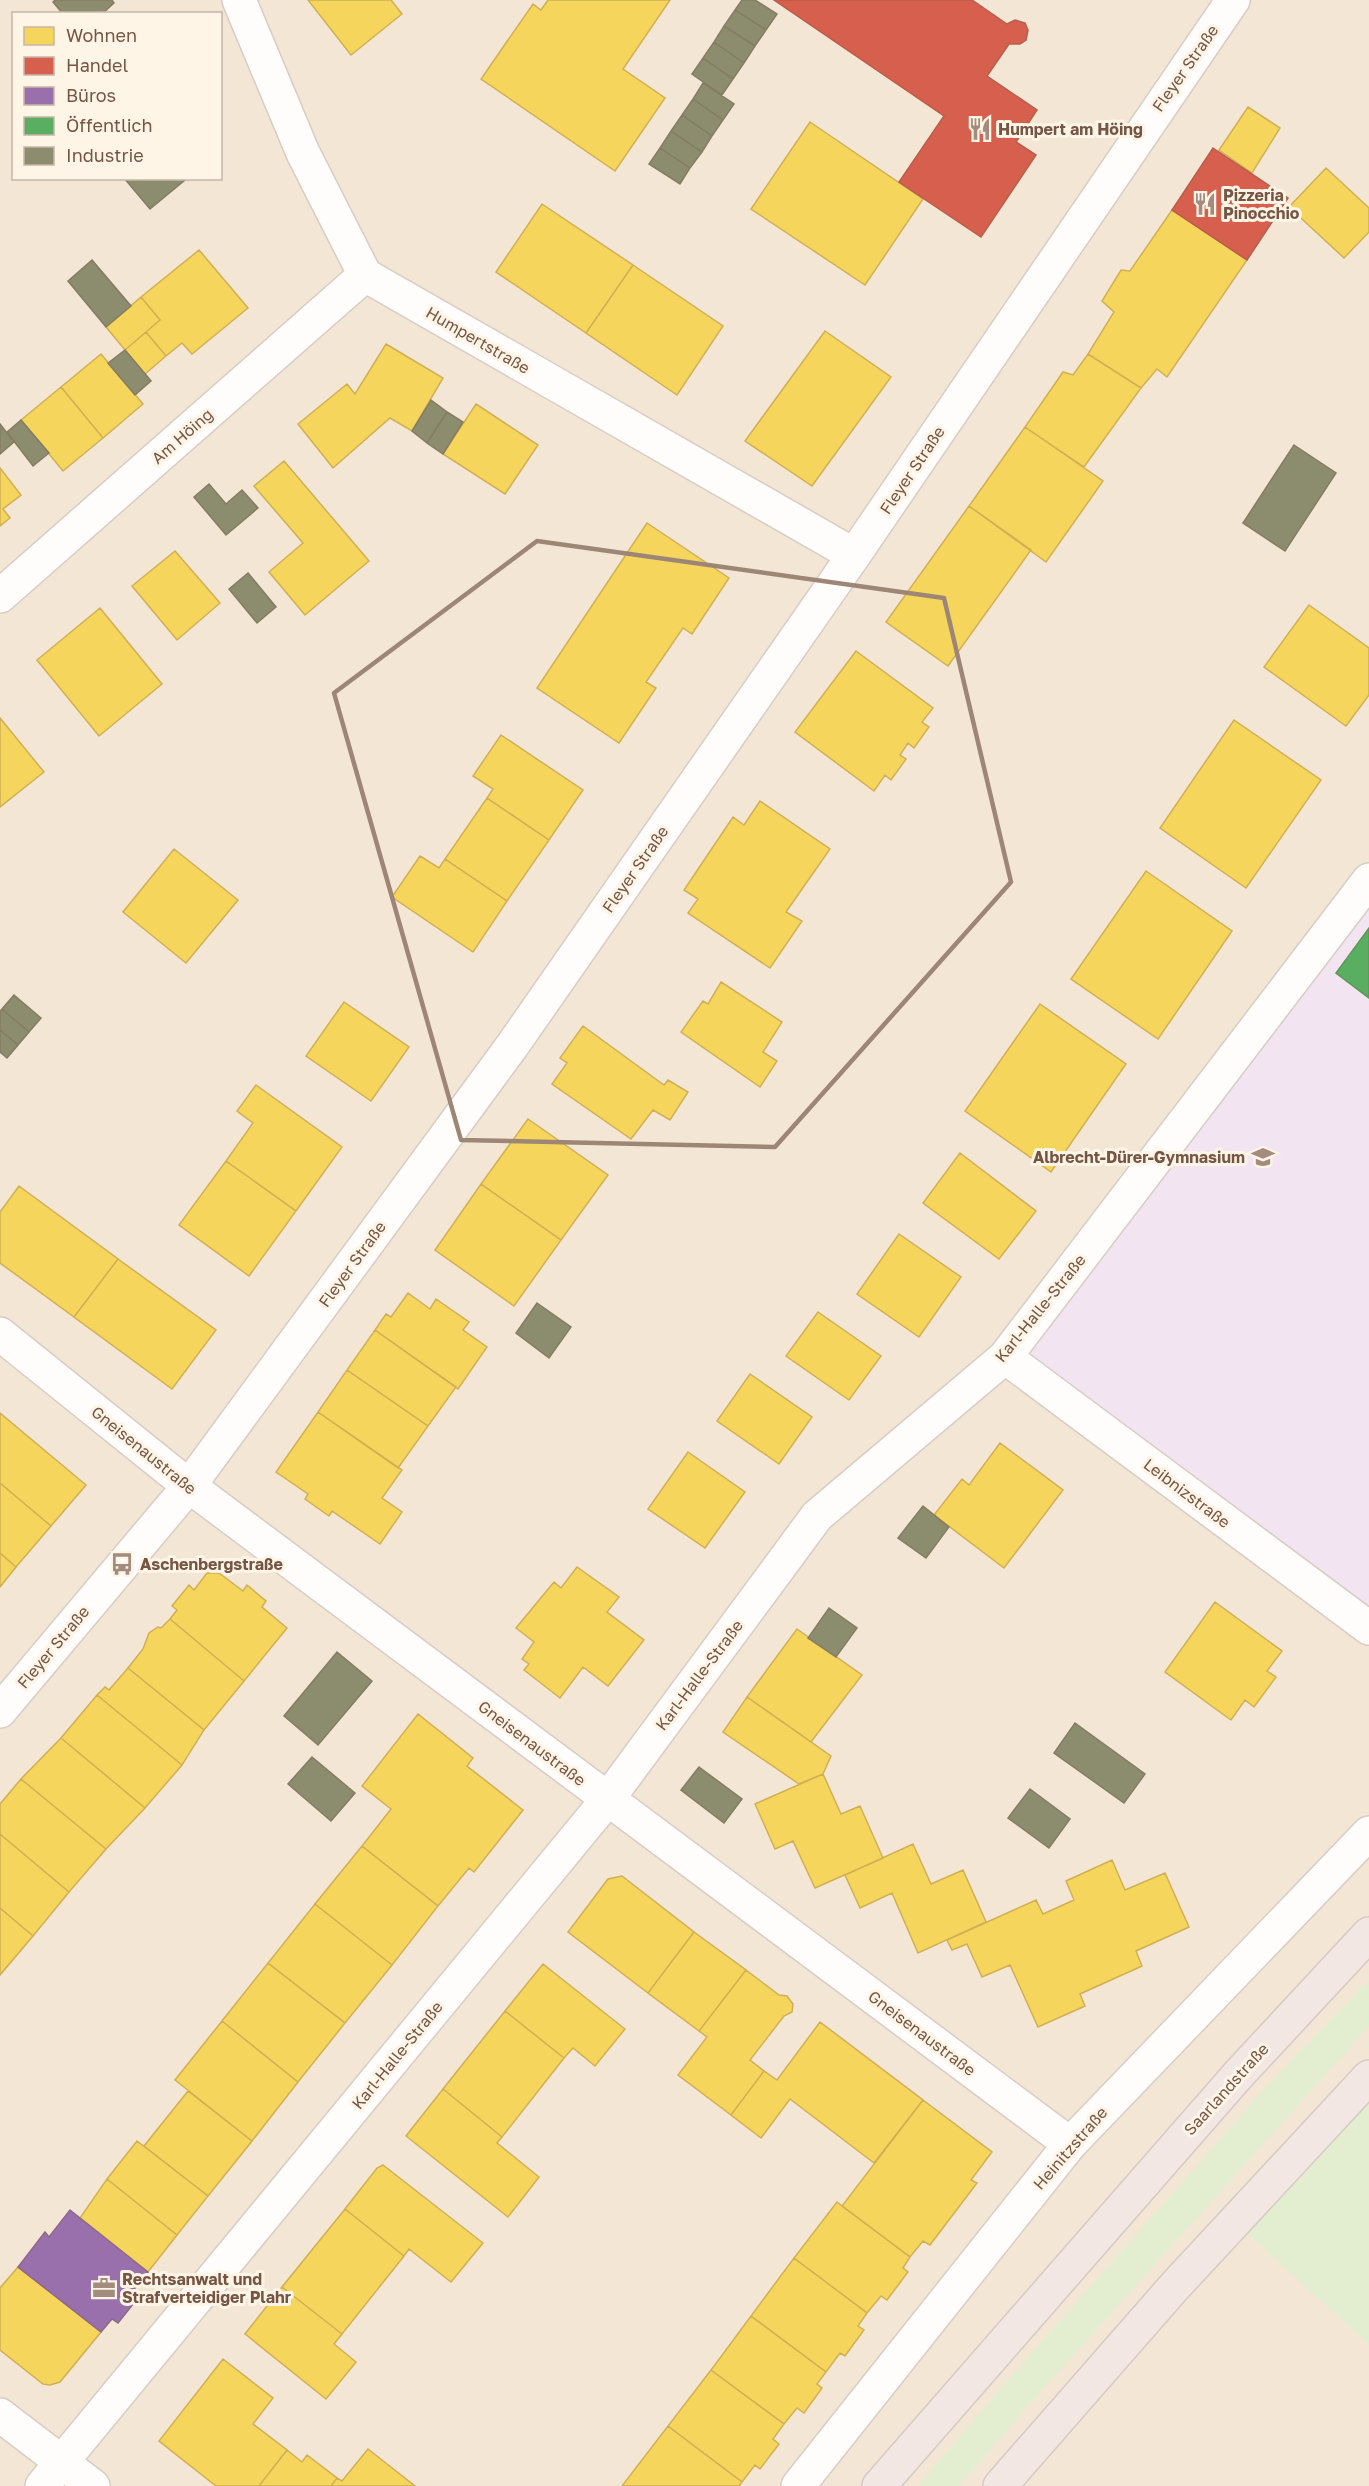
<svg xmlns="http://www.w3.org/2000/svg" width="1369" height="2486" font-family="'Golos Text',sans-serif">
<rect width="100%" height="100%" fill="#f7f0e6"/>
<!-- residential -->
<path fill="#f3e6d5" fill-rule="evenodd" d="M0 0H1369V2486H0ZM14 14H220V178H14Z"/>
<!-- education -->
<path fill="#f2e5f1" d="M1369 880V1628L1005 1357Z"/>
<!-- green -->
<path fill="#e2eecf" d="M1369 1980V2026L1042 2390 959 2486H918L1001 2388 1267 2086Z
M1369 2086V2345L1239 2226Z"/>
<!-- homes -->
<path fill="#f6d55c" stroke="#d0af55" stroke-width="1.5" d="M308 0H391L402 14 351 55Z
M548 0H670L623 69 665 98 615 171 481 79 533 4 541 10Z
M1248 107 1280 128 1252 173 1219 150Z
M810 122 923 199 865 285 751 209Z
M1326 168 1369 208V232L1344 258 1289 207Z
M542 204 633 265 586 333 496 272Z
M1172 210 1247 260 1167 377 1157 369 1141 388 1088 354 1114 312 1102 301 1121 270 1130 271Z
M199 250 248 308 192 354 182 343 166 356 146 332 160 320 141 297Z
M633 265 723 326 677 395 586 333Z
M141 297 160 320 125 350 106 327Z
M825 331 891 377 812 486 745 441Z
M146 332 166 356 145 374 125 350Z
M386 344 443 378 412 431 390 418 333 468 298 424 347 384 355 394Z
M101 354 143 404 103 438 61 387Z
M1088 354 1141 388 1084 467 1025 427 1063 372 1073 375Z
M61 387 103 438 63 471 21 420Z
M476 404 538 445 505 494 443 454Z
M1025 427 1103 481 1046 562 969 506Z
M284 461 369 561 305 615 269 572 303 543 254 486Z
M0 468 21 495 3 509 10 518 0 526Z
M969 506 1031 550 948 666 886 622Z
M647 523 729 578 692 634 683 628 646 682 656 688 619 743 537 688Z
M175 551 220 603 177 640 132 586Z
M1309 605 1369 648V695L1346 726 1264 667Z
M100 608 162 684 99 736 37 660Z
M856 651 933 708 922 722 929 727 914 748 908 743 900 755 906 759 891 780 885 775 874 791 795 732Z
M0 718 44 772 0 807Z
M1234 720 1321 780 1246 888 1160 828Z
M501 735 583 790 549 840 487 798 493 789 473 776Z
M487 798 549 840 507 901 445 859Z
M760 801 830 849 786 912 802 921 770 968 688 913 698 899 684 890 733 817 744 825Z
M174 849 238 900 186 963 123 912Z
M420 856 439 868 445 859 507 901 473 952 392 897Z
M1146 871 1232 931 1158 1039 1071 979Z
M721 982 782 1022 763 1052 777 1061 760 1087 681 1032 703 1001 708 1004Z
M344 1002 409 1047 371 1101 306 1056Z
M1040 1004 1126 1064 1051 1172 965 1111Z
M583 1026 664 1085 668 1080 688 1092 670 1120 653 1110 631 1139 552 1084 567 1063 560 1058Z
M256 1085 342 1147 296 1211 226 1161 253 1123 237 1111Z
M528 1119 608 1175 561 1240 481 1184Z
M960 1153 1036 1211 999 1259 923 1203Z
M226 1161 296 1211 249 1276 179 1225Z
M481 1184 561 1240 514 1306 435 1250Z
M19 1186 118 1259 74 1317 0 1263V1212Z
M899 1234 961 1277 919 1337 857 1294Z
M118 1259 216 1330 172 1389 74 1317Z
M408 1293 430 1309 436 1299 469 1322 463 1330 487 1347 458 1389 375 1330 386 1314 391 1317Z
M818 1312 881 1356 849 1400 786 1356Z
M375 1330 456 1387 428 1426 347 1370Z
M347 1370 428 1426 398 1468 318 1412Z
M750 1374 812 1417 779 1464 717 1421Z
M318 1412 402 1470 382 1498 402 1512 380 1544 332 1511 329 1516 305 1499 308 1494 276 1472Z
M0 1413 86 1485 51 1526 0 1483Z
M1000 1443 1063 1490 1004 1568 934 1515 962 1479 969 1485Z
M688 1452 745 1492 705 1548 648 1509Z
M0 1483 51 1526 16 1567 0 1553Z
M0 1553 16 1567 0 1587Z
M577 1567 619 1597 607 1612 644 1640 608 1686 583 1667 560 1698 524 1670 529 1664 522 1659 534 1642 516 1628 554 1582 561 1588Z
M207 1573H219L243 1591 247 1585 266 1601 262 1607 287 1628 244 1681 170 1619 177 1610 172 1606 189 1585 194 1590Z
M1215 1602 1282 1651 1267 1671 1276 1677 1254 1707 1245 1700 1231 1720 1165 1672Z
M170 1619 244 1681 204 1730 128 1668 143 1649 149 1633 158 1627 161 1628Z
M797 1629 862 1675 811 1742 747 1697Z
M128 1668 204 1730 182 1765 97 1695 105 1687 109 1690Z
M97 1695 182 1765 145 1808 61 1738Z
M747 1697 831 1756 823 1774 799 1784 723 1732Z
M418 1714 473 1758 467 1766 523 1810 474 1872 469 1868 438 1906 362 1846 391 1809 362 1786Z
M61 1738 145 1808 106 1849 21 1779Z
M823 1774 841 1814 860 1806 883 1858 815 1888 793 1841 775 1849 755 1804Z
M21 1779 106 1849 69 1892 0 1834V1804Z
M0 1834 69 1892 33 1936 0 1908Z
M913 1844 931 1884 963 1870 986 1922 918 1953 892 1893 860 1908 845 1875Z
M362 1846 438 1906 392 1965 315 1904Z
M1112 1860 1125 1890 1165 1873 1189 1927 1136 1951 1142 1966 1080 1994 1085 2006 1038 2027 1010 1965 982 1977 967 1944 952 1950 947 1940 1036 1900 1043 1914 1074 1900 1066 1881Z
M622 1876 694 1932 648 1993 568 1932 608 1879Z
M315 1904 392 1965 345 2023 268 1963Z
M0 1908 33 1936 0 1975Z
M694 1932 746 1970 699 2031 648 1993Z
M268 1963 345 2023 298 2082 222 2021Z
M543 1964 625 2029 595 2066 573 2048 564 2058 505 2011Z
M746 1970 779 1995 787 1996 793 2004 792 2012 784 2016 750 2060 764 2071 731 2115 678 2075 707 2037 699 2031Z
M505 2011 564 2058 502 2137 443 2089Z
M222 2021 298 2082 252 2141 175 2080Z
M820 2022 923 2100 874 2163 790 2099 761 2138 731 2115 764 2071 777 2080Z
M443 2089 502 2137 497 2143 539 2177 508 2217 406 2136Z
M188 2091 252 2141 208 2196 144 2146Z
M923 2100 992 2152 971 2180 977 2183 930 2245 923 2241 910 2257 842 2206Z
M137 2141 208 2196 177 2235 107 2179Z
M383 2165 483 2243 451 2282 409 2249 404 2256 345 2209 377 2168Z
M107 2179 177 2235 148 2272 80 2218Z
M837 2202 910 2257 903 2268 908 2272 887 2300 881 2296 867 2313 794 2258Z
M345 2209 404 2256 342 2334 282 2287Z
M794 2258 867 2313 858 2326 864 2330 845 2356 840 2353 826 2372 751 2316Z
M18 2267 101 2332 60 2382 50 2385 43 2384 0 2350V2288Z
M282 2287 342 2334 334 2344 356 2362 326 2399 245 2334Z
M751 2316 826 2372 817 2384 822 2388 804 2413 797 2408 784 2424 711 2370Z
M223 2359 273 2398 253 2424 287 2450 259 2486H216L159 2441Z
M711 2370 784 2424 773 2439 779 2444 760 2469 755 2465 742 2482 668 2426Z
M668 2426 742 2482 739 2486H622Z
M368 2449 415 2486H331L337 2478 342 2481Z
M287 2450 302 2462 307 2455 337 2478 331 2486H259Z"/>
<!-- shops -->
<path fill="#d6604d" stroke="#b95d4b" stroke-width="1.5" d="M774 0H972L1007 24 1015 20 1025 23 1028 30 1026 40 1020 44H1009L987 76 1037 110 1016 142 1036 155 981 237 899 182 944 116Z
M1213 148 1288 198 1247 260 1172 210Z"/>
<!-- offices -->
<path fill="#9970ab" stroke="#8e688c" stroke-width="1.5" d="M70 2210 148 2272 131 2293 138 2298 118 2323 112 2319 101 2332 18 2267 45 2232 49 2237Z"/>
<!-- public -->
<path fill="#5aae61" stroke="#629359" stroke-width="1.5" d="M1369 928V998L1336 973Z"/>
<!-- industry -->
<path fill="#8c8c6e" stroke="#857c62" stroke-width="1.5" d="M55 0H112L114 3 102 14H63L53 2Z
M742 0H755L777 14 766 30 735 10Z
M735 10 766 30 755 46 724 26Z
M724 26 755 46 744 63 714 42Z
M714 42 744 63 733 79 703 58Z
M703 58 733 79 722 95 692 74Z
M703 83 734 104 723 120 693 99Z
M693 99 723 120 712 136 682 115Z
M682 115 712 136 702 152 671 131Z
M671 131 702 152 690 168 660 148Z
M660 148 690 168 680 184 649 164Z
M124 178H184L185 180 150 209Z
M92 260 131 306 106 327 68 281Z
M125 350 151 381 135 395 108 363Z
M431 400 447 412 427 443 412 431Z
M447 412 463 422 443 454 427 443Z
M21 420 49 453 33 466 7 432Z
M0 424 14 442 0 454Z
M1294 445 1336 473 1285 551 1243 523Z
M209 484 226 504 242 490 258 508 226 535 194 497Z
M248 573 276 607 257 623 229 589Z
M14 995 41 1018 29 1032 2 1009Z
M2 1009 29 1032 18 1045 0 1030V1011Z
M0 1030 18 1045 7 1058 0 1052Z
M537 1303 571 1327 549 1358 516 1333Z
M923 1506 949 1527 926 1558 898 1538Z
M829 1608 857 1628 836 1657 808 1638Z
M337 1652 372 1681 318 1745 284 1716Z
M1075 1723 1145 1774 1124 1803 1054 1753Z
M312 1757 355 1793 331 1821 288 1784Z
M699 1767 742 1799 724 1823 681 1790Z
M1030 1789 1070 1819 1049 1848 1008 1818Z"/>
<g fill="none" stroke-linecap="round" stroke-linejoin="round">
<!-- minor casing -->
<g stroke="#d8cdc4" stroke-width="36">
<path id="minor" d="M239 0 303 153 365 275 854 555
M0 596 365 275
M0 1334 189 1486 1070 2144
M1005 1357 1369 1628
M0 1711 189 1486 512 1046 854 555 1233 0
M0 2415 93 2486
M42 2486 607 1800 817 1516 1005 1357 1369 880
M798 2486 1070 2144 1369 1833"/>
</g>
<!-- highway casing -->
<g stroke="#d6cac3" stroke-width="36">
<path id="highway" d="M879 2486 1238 2075 1369 1934
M1000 2486 1175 2286 1369 2077"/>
</g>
<!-- minor -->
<use href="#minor" stroke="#fefdfb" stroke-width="33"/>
<!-- highway -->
<use href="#highway" stroke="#f2e7e2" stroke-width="33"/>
</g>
<!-- marked area -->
<path fill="none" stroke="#9e8677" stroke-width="4.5" stroke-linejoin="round" d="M537 541 944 598 1011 882 775 1147 461 1140 334 693Z"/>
<!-- icons -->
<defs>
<g id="restaurant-bare" transform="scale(1.8)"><path d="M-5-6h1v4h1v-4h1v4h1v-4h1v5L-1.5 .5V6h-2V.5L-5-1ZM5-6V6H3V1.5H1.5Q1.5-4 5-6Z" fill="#a38b7d" stroke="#fff5e7" stroke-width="2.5" paint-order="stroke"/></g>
<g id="school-bare" transform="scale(1.8)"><path d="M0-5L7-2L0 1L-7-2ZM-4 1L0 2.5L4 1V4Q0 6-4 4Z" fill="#a38b7d" stroke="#fff5e7" stroke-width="2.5" paint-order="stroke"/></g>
<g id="bus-bare" transform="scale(1.8)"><path d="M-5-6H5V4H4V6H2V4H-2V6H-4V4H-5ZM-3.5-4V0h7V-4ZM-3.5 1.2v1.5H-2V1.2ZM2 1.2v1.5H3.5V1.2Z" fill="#a38b7d" stroke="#fff5e7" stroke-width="2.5" paint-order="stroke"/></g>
<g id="office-bare" transform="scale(1.8)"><path d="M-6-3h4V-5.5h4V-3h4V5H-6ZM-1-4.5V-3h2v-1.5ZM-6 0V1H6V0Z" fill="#a38b7d" stroke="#fff5e7" stroke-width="2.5" paint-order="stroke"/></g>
</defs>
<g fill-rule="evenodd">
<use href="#restaurant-bare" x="980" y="129"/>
<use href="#restaurant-bare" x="1205" y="204"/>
<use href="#school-bare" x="1263" y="1157"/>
<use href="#bus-bare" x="122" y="1564"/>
<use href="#office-bare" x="104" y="2288"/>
</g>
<g text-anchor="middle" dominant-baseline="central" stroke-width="6" stroke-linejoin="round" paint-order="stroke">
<!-- street labels -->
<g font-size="16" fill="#765545" stroke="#fff5e7">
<text transform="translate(1185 68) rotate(-55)">Fleyer Straße</text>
<text transform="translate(478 340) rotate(30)">Humpertstraße</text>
<text transform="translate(182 436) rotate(-41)">Am Höing</text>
<text transform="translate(912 470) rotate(-56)">Fleyer Straße</text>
<text transform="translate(635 869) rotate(-55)">Fleyer Straße</text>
<text transform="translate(352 1264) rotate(-54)">Fleyer Straße</text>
<text transform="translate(1040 1308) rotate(-51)">Karl-Halle-Straße</text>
<text transform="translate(144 1450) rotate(39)">Gneisenaustraße</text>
<text transform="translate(1187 1493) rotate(37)">Leibnizstraße</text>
<text transform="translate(53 1647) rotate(-50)">Fleyer Straße</text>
<text transform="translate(699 1675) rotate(-53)">Karl-Halle-Straße</text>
<text transform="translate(532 1743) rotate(37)">Gneisenaustraße</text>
<text transform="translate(922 2033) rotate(37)">Gneisenaustraße</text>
<text transform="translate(397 2055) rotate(-51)">Karl-Halle-Straße</text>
<text transform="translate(1226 2089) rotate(-48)">Saarlandstraße</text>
<text transform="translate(1070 2148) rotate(-49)">Heinitzstraße</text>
</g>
<!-- poi labels -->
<g font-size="16" font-weight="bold" fill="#765545" stroke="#fff5e7" text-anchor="start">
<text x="998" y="129">Humpert am Höing</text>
<text x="1223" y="195">Pizzeria<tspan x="1223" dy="18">Pinocchio</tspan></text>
<text x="1245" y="1157" text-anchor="end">Albrecht-Dürer-Gymnasium</text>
<text x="140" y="1564">Aschenbergstraße</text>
<text x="122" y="2279">Rechtsanwalt und<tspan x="122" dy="18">Strafverteidiger Plahr</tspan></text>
</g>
</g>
<!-- legend -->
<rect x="12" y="12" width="210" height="168" fill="#fff5e7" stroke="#c8b5a6" stroke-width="1.5"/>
<rect x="24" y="27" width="30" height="18" fill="#f6d55c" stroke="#c8b5a6" stroke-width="1.5"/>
<text x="66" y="42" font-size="18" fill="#765545">Wohnen</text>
<rect x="24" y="57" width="30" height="18" fill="#d6604d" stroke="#c8b5a6" stroke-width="1.5"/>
<text x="66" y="72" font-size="18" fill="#765545">Handel</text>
<rect x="24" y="87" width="30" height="18" fill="#9970ab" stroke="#c8b5a6" stroke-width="1.5"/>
<text x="66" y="102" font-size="18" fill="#765545">Büros</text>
<rect x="24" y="117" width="30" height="18" fill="#5aae61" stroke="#c8b5a6" stroke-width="1.5"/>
<text x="66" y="132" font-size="18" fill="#765545">Öffentlich</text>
<rect x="24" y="147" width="30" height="18" fill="#8c8c6e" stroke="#c8b5a6" stroke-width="1.5"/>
<text x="66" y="162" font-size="18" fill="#765545">Industrie</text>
</svg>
